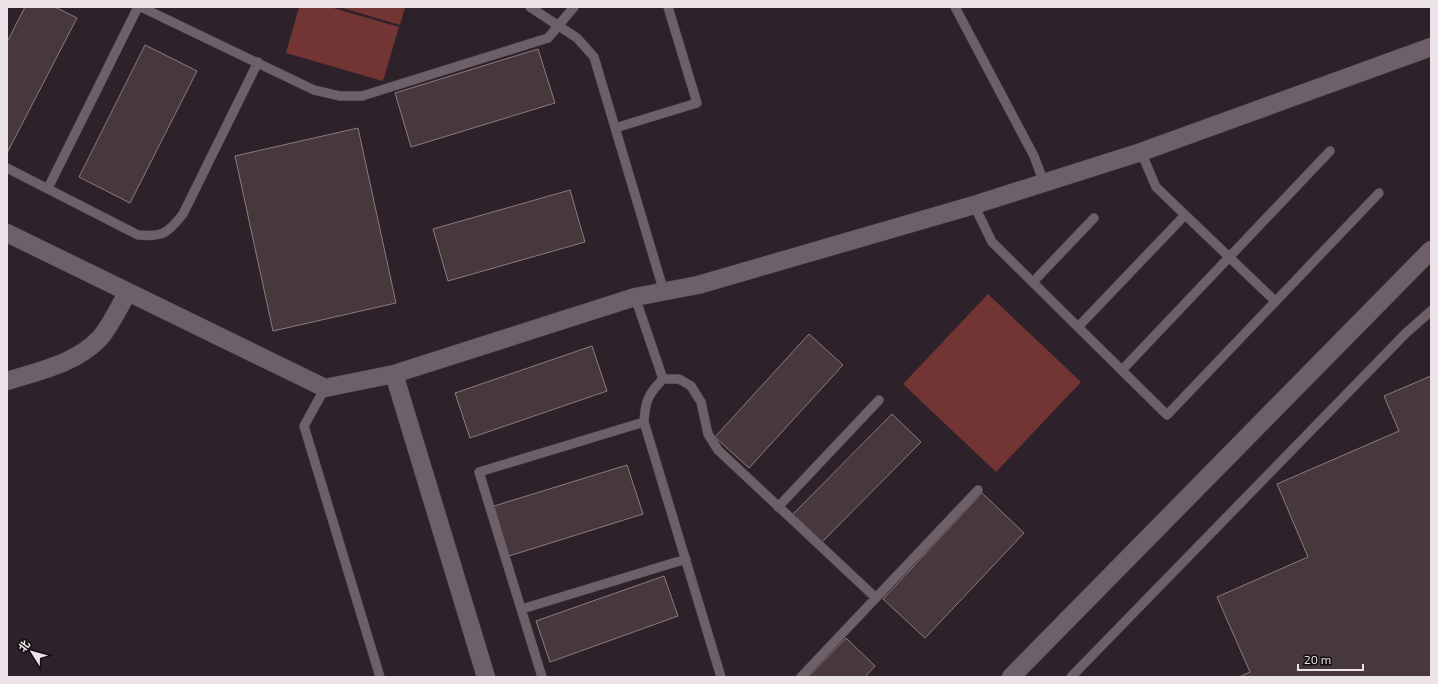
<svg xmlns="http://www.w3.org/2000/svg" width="1438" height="684" font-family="'Exo 2','Noto Sans SC',sans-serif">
<rect width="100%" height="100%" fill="#2e222a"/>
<!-- green -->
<path fill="#733434" d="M299 7H330L399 27 383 81 286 53Z
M339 7H405L400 25Z
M988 294 1081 382 996 472 903 384Z"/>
<!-- building -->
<path fill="#47383c" stroke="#8c7b7f" d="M25 7H55L77 18 7 153V42Z
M145 45 197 71 130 203 79 177Z
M538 49 555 103 411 147 395 93Z
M358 128 396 303 273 331 235 156Z
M570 190 585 242 448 281 433 229Z
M809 334 843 365 749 468 715 437Z
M592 346 607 391 470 438 455 393Z
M1431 376V677H1239L1250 672 1217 597 1308 557 1277 484 1399 431 1384 396Z
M892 414 921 442 822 542 793 514Z
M627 465 643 514 509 556 494 506Z
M982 493 1024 533 925 638 883 599Z
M664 576 678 616 550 662 536 621Z
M846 638 875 666 865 677H808Z"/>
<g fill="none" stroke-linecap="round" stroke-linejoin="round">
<!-- lane casing -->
<g stroke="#494046" stroke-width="10">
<path id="lane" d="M141 7 314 90 340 96H362L548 38 574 7
M530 7 577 38 594 57 664 292
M955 7 1034 156 1044 183
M615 128 697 103 668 7
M1141 152 1156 187 1275 301
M7 168 138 235C163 237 167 234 183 214L258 62
M48 188 138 7
M974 205 992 242 1167 415 1379 193
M1033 282 1094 218
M635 297 663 379
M1078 327 1185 215
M1122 370 1330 151
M325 388 304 426 380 677
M778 507 879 400
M522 609 686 559
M542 677 479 472 644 422
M721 677 644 422C645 402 648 394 663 379H679L691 386 701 402 708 434 718 450 876 598
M801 677 978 490
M1071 677 1406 333 1431 311"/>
</g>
<!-- street casing -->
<g stroke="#494046" stroke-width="19">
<path id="street" d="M7 233 325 388 394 374 635 297 698 285 974 205 1141 152 1431 47
M394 374 486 677
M7 381C38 371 75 364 99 339 109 329 120 305 128 292
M1011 677 1431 250"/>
</g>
<!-- lane -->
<use href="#lane" stroke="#6e6069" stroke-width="9"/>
<!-- street -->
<use href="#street" stroke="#6e6069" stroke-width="18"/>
</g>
<!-- border -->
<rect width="1438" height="684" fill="none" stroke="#ece3e8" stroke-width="16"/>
<!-- north arrow -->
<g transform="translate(32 652) rotate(307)" stroke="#130e11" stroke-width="3" paint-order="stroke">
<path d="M0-3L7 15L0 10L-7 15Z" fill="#ece3e8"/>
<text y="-6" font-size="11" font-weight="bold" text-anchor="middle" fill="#ece3e8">北</text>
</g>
<!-- scale -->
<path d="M1298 664v6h65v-6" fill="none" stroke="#ece3e8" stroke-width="2"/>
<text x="1304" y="664" font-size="12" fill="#ece3e8" stroke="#130e11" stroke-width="3" paint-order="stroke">20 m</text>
</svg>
